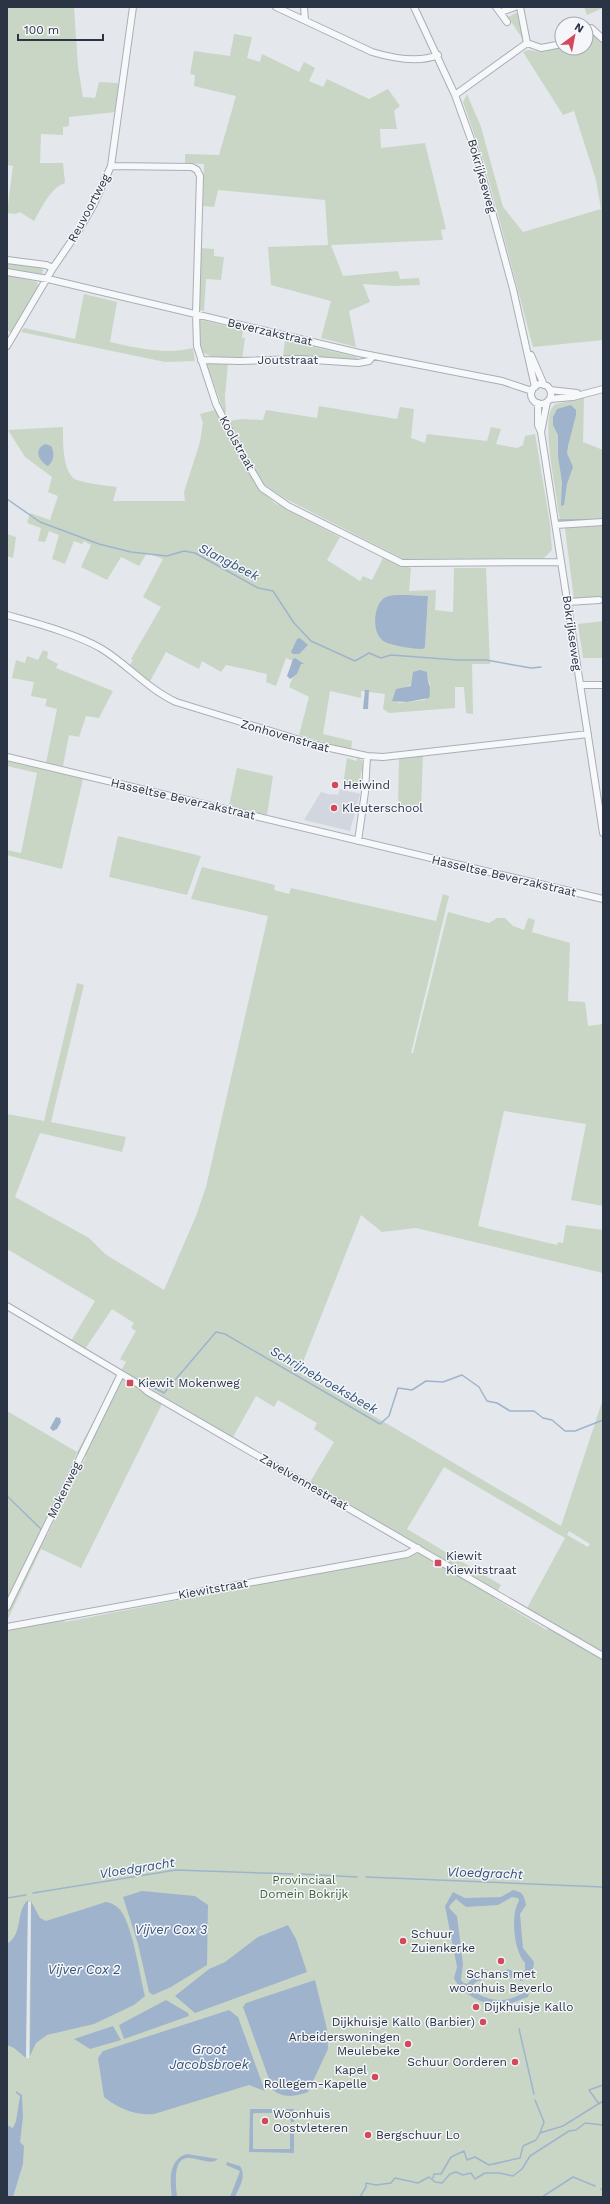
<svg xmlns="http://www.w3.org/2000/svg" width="610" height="2204" font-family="'Work Sans',sans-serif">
<rect width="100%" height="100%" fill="#e4e7ec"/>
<!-- built -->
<path fill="#d2d6de" d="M340 789 360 794 350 831 304 820 321 792 332 795 333 794 338 795Z"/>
<!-- green -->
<path fill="#c9d6c5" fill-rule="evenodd" d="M7 7H74L78 67 83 97 95 98 99 82 117 83 119 85 116 112 69 117V126L63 127V135L41 134 40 163H63L65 183C51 187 41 209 34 221L20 212 15 214 7 213 13 166 7 165Z
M584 7H603V8L587 15Z
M516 13 519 14 524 41 508 17Z
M588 32 596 35 603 44V340L533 347 484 162 463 102 467 94 481 127 503 207 523 232 601 209 596 180 574 111 563 115 523 52 528 50 542 52 562 47 586 48V33Z
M234 34 252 37 247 58 260 62 262 54 299 72 304 62 315 68 309 81 323 87 327 79 369 99 388 89 400 106 394 111 397 129H380L381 148 425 143 446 229 441 230 443 240 331 245 343 276 398 271 400 279 419 278 420 285 393 286 363 284 370 302 349 311 356 347 321 338 331 301 271 285 268 247 328 245 325 200 218 190 214 207 203 206 204 164 185 163V154L219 155 236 96 194 86 195 75 190 74 194 51 230 56Z
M200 248 214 249V256L224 257 221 280 206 279 204 311 199 310Z
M7 263 42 267 43 271 42 274 7 268Z
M7 275 37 282 39 288 11 332 7 331Z
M84 294 117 302 110 342C136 348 167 355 193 348L195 361 165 362 21 332 24 328 75 339Z
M198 319 243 330 242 338H245L242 359 212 357 202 352Z
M285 340 356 357 358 359 283 357Z
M210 362 228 363 225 397 226 412H224L207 365Z
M584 398 583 442 603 450V521H563L560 519 558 510C557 491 538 412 556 404Z
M319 406 397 419 400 407 414 409 411 438 425 443 427 434 487 441 491 427 501 429 496 444 517 448 523 445 525 436 535 434 550 524 552 550 544 558 403 559 284 498 264 485 246 457 228 421 242 419 263 420 266 410 317 418Z
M215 410 257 487 275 503 340 537 327 560 360 581 363 576 372 580 383 558 411 568 409 591 436 590 435 610 453 612 454 568H486L490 664H472L473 714 466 713 464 687H455V708L389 713 383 709 385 694 361 691V698L330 691 323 734 352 741 351 750 299 735 309 697 289 687 298 663 286 658 276 686 266 682 267 674 226 665 221 672 202 661 199 669 166 652 149 683 129 667 133 660 131 659 161 607 143 597 163 559 147 553 139 566 121 557 107 580 81 567 91 545 84 541 82 544 74 541 65 564 52 559 59 535 49 531 45 542 38 541 41 528 27 523 30 513 50 520 58 496 48 492 52 477 25 457 8 430 63 427C63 440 62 474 77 480 89 484 104 485 117 487L113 501H185L184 492 200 442 203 423 200 414ZM408 595 428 596 425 647 389 596ZM427 678 430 683 425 700 398 703 401 689Z
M603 526V598L574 599 565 529 566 527Z
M7 534 16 537 13 558 7 556Z
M603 621V658H583L578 624Z
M43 650 48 652 47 658 58 664 56 668 113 691 99 718 86 716 79 737 69 735 63 766 46 763 57 709 45 706 47 699 31 696 34 682 12 678 16 660 25 663 27 656 38 660Z
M423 756 421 808 398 805 399 759Z
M347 758 356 761 358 758 362 761 363 771 361 772 359 789 343 785Z
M7 761 83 779 62 869 7 855V850L21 853 37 773 7 766Z
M237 768 273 776 267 815 229 806Z
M118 836 201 856 187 895 109 877Z
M202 867 275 885 274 890 289 894 291 888 436 921 443 894 449 896 411 1053H413L448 912 489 923 497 918H505L513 926 524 930 528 918 535 920 532 932 570 943 568 1001 585 1002 588 1026 603 1024V1206L571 1200 586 1124 504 1111 478 1226 557 1245 558 1242 563 1243 566 1225 603 1230V1273L416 1228 382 1232 361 1215 299 1372 561 1526 603 1399V1653L527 1608 565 1538 444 1467 407 1529 501 1585 494 1598 547 1630V1627L603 1660V2197H7V1629L64 1618 65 1622 420 1553 466 1580 469 1575 310 1482 334 1442 314 1429 317 1423 278 1400 274 1407 256 1396 233 1437 121 1371 126 1362 120 1359 136 1331 131 1328 134 1323 112 1309 85 1349 71 1341 95 1301 7 1249V1114L44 1121 77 983 84 985 51 1122 126 1137 122 1152 40 1133 15 1197 89 1238 105 1254 164 1290 196 1216 206 1187 268 916 191 899ZM569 1531 590 1544 588 1547 567 1535Z
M118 1376 163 1402 81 1568 41 1549 7 1621V1411L77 1452ZM77 1453 86 1457 47 1535 40 1531Z"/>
<!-- water -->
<path fill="#9fb4cc" d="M571 405 576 410V415L568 446 567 453 573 467 567 484 564 505 561 506 562 482 558 456V435L553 425V417L557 409Z
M45 444 51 446C55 453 54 461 48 466 39 461 33 450 45 444Z
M408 595 428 596 425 647 423 649C413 649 394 646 385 642 371 635 373 606 384 598 390 594 401 595 408 595Z
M300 638 308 645 299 654H293L291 652 297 639Z
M295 658 304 664H301L297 674 290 679 287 676 293 659Z
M420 670 427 672C427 683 432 686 429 698L407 702 392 701 396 689 411 686 413 672Z
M365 690H369L368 709H363Z
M56 1417 60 1418 61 1422 57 1429 53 1431 50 1428Z
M513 1890C523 1892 524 1895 526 1905L520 1914 523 1948 534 1962 532 1975 522 1981 506 1976H497L496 1973 508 1969 519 1974 525 1970V1963C514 1952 510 1914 519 1901L518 1898 512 1897 498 1905 466 1907 456 1899 450 1905 449 1908 457 1916 463 1964 461 1980 464 1983 467 1984 475 1975 491 1974 490 1977 476 1982 471 1987V1990C493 2003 504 2003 526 1992L529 1994 528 1997C521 1999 514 2003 507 2004 489 2008 462 1996 454 1978L457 1967 445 1906 453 1892 465 1898 501 1897Z
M142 1891 195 1896 208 1905 207 1965 171 1987 153 1995 149 1992 138 1944 123 1897Z
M28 1900 27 2058H26L14 2048 7 2045V1944C24 1933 15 1912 28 1900Z
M31 1901 40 1918 46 1921 106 1902C113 1903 119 1907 123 1914 134 1935 139 1971 145 1996L134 2005 94 2024 47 2035 36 2043 30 2056Z
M288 1925 296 1939 307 1972 195 2013 175 1996 209 1969 225 1962 258 1937Z
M315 1980 327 2029 328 2049 308 2092C297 2096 284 2099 273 2090L243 2007 246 2003Z
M166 2000 188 2013 189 2016 124 2039 119 2025Z
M229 2010 238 2017 265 2091 249 2085 154 2114C136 2116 117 2108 104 2097L98 2058 103 2051Z
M113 2026 121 2040 90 2049 74 2039Z
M354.5 2071a4.5 4.5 0 1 1 9 0a4.5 4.5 0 1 1-9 0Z
M16 2091 22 2095 23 2117 20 2142 24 2146 23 2164 13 2197H7V2125L13 2128 16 2121 20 2096 16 2093Z
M250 2109H294V2122H291L289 2113H255L253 2114V2149H290V2128L294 2129V2153L249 2152Z
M187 2154 218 2159C205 2172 169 2131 177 2197H172C170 2182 168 2159 187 2154Z
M227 2162 240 2166C247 2177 239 2187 235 2197H230L240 2171 226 2165Z"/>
<!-- pier -->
<path fill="#e4e7ec" d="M28 1902H31L29 2058H26Z"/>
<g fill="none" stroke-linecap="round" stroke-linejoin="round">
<!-- stream -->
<path stroke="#9fb4cc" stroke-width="1.5" d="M7 499 40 522 99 544 131 552 167 556 184 551 195 553 258 588 273 591 294 623 311 641 355 661 369 653 381 658 391 655 457 660H486L531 668 541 667
M559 520H589
M143 1382 164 1393 216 1332 225 1334 380 1424 389 1416 398 1388 412 1390 426 1381 443 1382 462 1375 479 1387 487 1401 497 1403 510 1411H534L543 1418 552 1420 565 1431H575L603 1420
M113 1383 118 1374
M7 1496 42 1530
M301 1874 357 1877
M366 1877 603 1887
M33 1893 176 1870 293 1874
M7 1898 26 1895
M519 2029 534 2094
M535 2100 544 2122 540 2133
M599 2104 589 2090 603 2085
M433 2178 434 2174H441L451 2157 464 2151 467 2160 475 2157 489 2165C500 2163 510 2160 520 2158L523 2146 536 2140 540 2133 563 2126 603 2101
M601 2189 603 2190
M360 2197 366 2187V2183L376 2185 391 2183 395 2178 418 2183 429 2177 435 2182 442 2183 450 2174 456 2172 463 2175 471 2173 475 2179 485 2173H499L513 2176 522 2169 530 2156 569 2131 576 2130 585 2123 603 2125
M542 2197 573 2177 595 2186"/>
<!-- minor casing -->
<g stroke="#a9aeb7" stroke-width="8">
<path id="minor" d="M276 7 372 52C392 58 419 63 438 55
M304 7 305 20
M414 7 455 95 477 156 513 289 535 387
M496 7 507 22
M520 7 527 43
M501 12 515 7
M586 29 591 28 603 39
M455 95 527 43 541 48 562 44
M111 166 192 167 197 170 200 176 196 314 197 346 216 404 240 451 262 488 288 506 402 563 561 562
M7 260 46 265 53 268
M7 272 48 279 359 353 502 381 532 391
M7 346 53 268 79 230 93 206 111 166 133 7
M531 355 544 385
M201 360 240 361 300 359 358 363 369 361 373 356
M531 394a10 10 0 1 1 20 0a10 10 0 1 1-20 0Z
M550 390 577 393
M550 399 573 397 603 389
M538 403V425L541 432 603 833
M541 432 547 402
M556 525 603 522
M568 602 599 600
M7 615C35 623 77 634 102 649 128 665 148 689 176 702L316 745 367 756 383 757 588 734
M580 685H603
M7 757 603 899
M358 841 365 792 367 756
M7 1306 140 1385 148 1392 603 1656
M7 1607 121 1374
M7 1627 407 1554 418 1548"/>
</g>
<!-- minor -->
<use href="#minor" stroke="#f7f8fa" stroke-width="6"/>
</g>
<!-- markers -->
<g fill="#d1495b" stroke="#f4f6f9" stroke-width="1.5">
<circle cx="335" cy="785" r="4"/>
<circle cx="334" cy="808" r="4"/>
<rect x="126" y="1379" width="8" height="8" rx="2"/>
<rect x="434" y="1559" width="8" height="8" rx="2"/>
<circle cx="403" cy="1941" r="4"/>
<circle cx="501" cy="1961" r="4"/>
<circle cx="476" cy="2007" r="4"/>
<circle cx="483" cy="2022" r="4"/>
<circle cx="408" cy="2044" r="4"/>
<circle cx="515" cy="2062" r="4"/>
<circle cx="375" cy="2077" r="4"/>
<circle cx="265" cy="2121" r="4"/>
<circle cx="368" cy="2135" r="4"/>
</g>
<g text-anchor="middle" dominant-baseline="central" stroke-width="3" stroke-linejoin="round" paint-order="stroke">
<!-- street labels -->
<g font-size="12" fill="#2b3445" stroke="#f4f6f9">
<text transform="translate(482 176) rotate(74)">Bokrijkseweg</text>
<text transform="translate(89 208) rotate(-62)">Reuvoortweg</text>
<text transform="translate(270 332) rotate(13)">Beverzakstraat</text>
<text x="288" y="360">Joutstraat</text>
<text transform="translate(237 443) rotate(61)">Koolstraat</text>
<text transform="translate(572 633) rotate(82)">Bokrijkseweg</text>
<text transform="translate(285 736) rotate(16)">Zonhovenstraat</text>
<text transform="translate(183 799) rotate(13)">Hasseltse Beverzakstraat</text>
<text transform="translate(504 876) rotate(13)">Hasseltse Beverzakstraat</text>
<text transform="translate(304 1482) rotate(30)">Zavelvennestraat</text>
<text transform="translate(64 1490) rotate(-64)">Mokenweg</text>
<text transform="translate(213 1589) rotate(-10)">Kiewitstraat</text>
</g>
<!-- poi labels -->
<g font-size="12" fill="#2b3445" stroke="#f4f6f9" text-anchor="start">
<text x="343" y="785">Heiwind</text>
<text x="342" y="808">Kleuterschool</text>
<text x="138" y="1383">Kiewit Mokenweg</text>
<text x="446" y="1556">Kiewit<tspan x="446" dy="14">Kiewitstraat</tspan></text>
<text x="411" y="1934">Schuur<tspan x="411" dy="14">Zuienkerke</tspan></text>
<text x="501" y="1974" text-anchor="middle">Schans met<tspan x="501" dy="14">woonhuis Beverlo</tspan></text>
<text x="484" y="2007">Dijkhuisje Kallo</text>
<text x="475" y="2022" text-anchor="end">Dijkhuisje Kallo (Barbier)</text>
<text x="400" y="2037" text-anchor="end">Arbeiderswoningen<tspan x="400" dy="14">Meulebeke</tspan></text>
<text x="507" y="2062" text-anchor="end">Schuur Oorderen</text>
<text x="367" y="2070" text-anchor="end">Kapel<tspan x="367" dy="14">Rollegem-Kapelle</tspan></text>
<text x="273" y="2114">Woonhuis<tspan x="273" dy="14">Oostvleteren</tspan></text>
<text x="376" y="2135">Bergschuur Lo</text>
</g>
<!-- park labels -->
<g font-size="12" fill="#3f6138" stroke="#f4f6f9">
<text x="304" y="1880">Provinciaal<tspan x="304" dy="14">Domein Bokrijk</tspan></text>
</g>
<!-- water labels -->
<g font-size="13" font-style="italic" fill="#34527a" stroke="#f4f6f9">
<text transform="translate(229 562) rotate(27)">Slangbeek</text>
<text transform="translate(324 1380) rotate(30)">Schrijnebroeksbeek</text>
<text transform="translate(137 1868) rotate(-9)">Vloedgracht</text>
<text transform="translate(485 1873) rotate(2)">Vloedgracht</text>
<text x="171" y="1929">Vijver Cox 3</text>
<text x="84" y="1969">Vijver Cox 2</text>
<text x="209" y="2049">Groot<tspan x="209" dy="15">Jacobsbroek</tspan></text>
</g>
</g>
<!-- border -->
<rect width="610" height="2204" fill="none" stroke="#2b3445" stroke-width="16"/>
<!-- north arrow -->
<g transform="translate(574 36) rotate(32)"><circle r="19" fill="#f4f6f9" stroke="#a4a8b1"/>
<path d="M0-3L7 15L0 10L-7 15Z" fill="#d1495b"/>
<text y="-6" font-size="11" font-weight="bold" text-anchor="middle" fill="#2b3445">N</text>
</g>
<!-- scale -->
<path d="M18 34v6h85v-6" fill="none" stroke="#2b3445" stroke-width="2"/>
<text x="24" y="34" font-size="12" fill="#2b3445" stroke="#f4f6f9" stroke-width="3" paint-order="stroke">100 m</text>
</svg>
